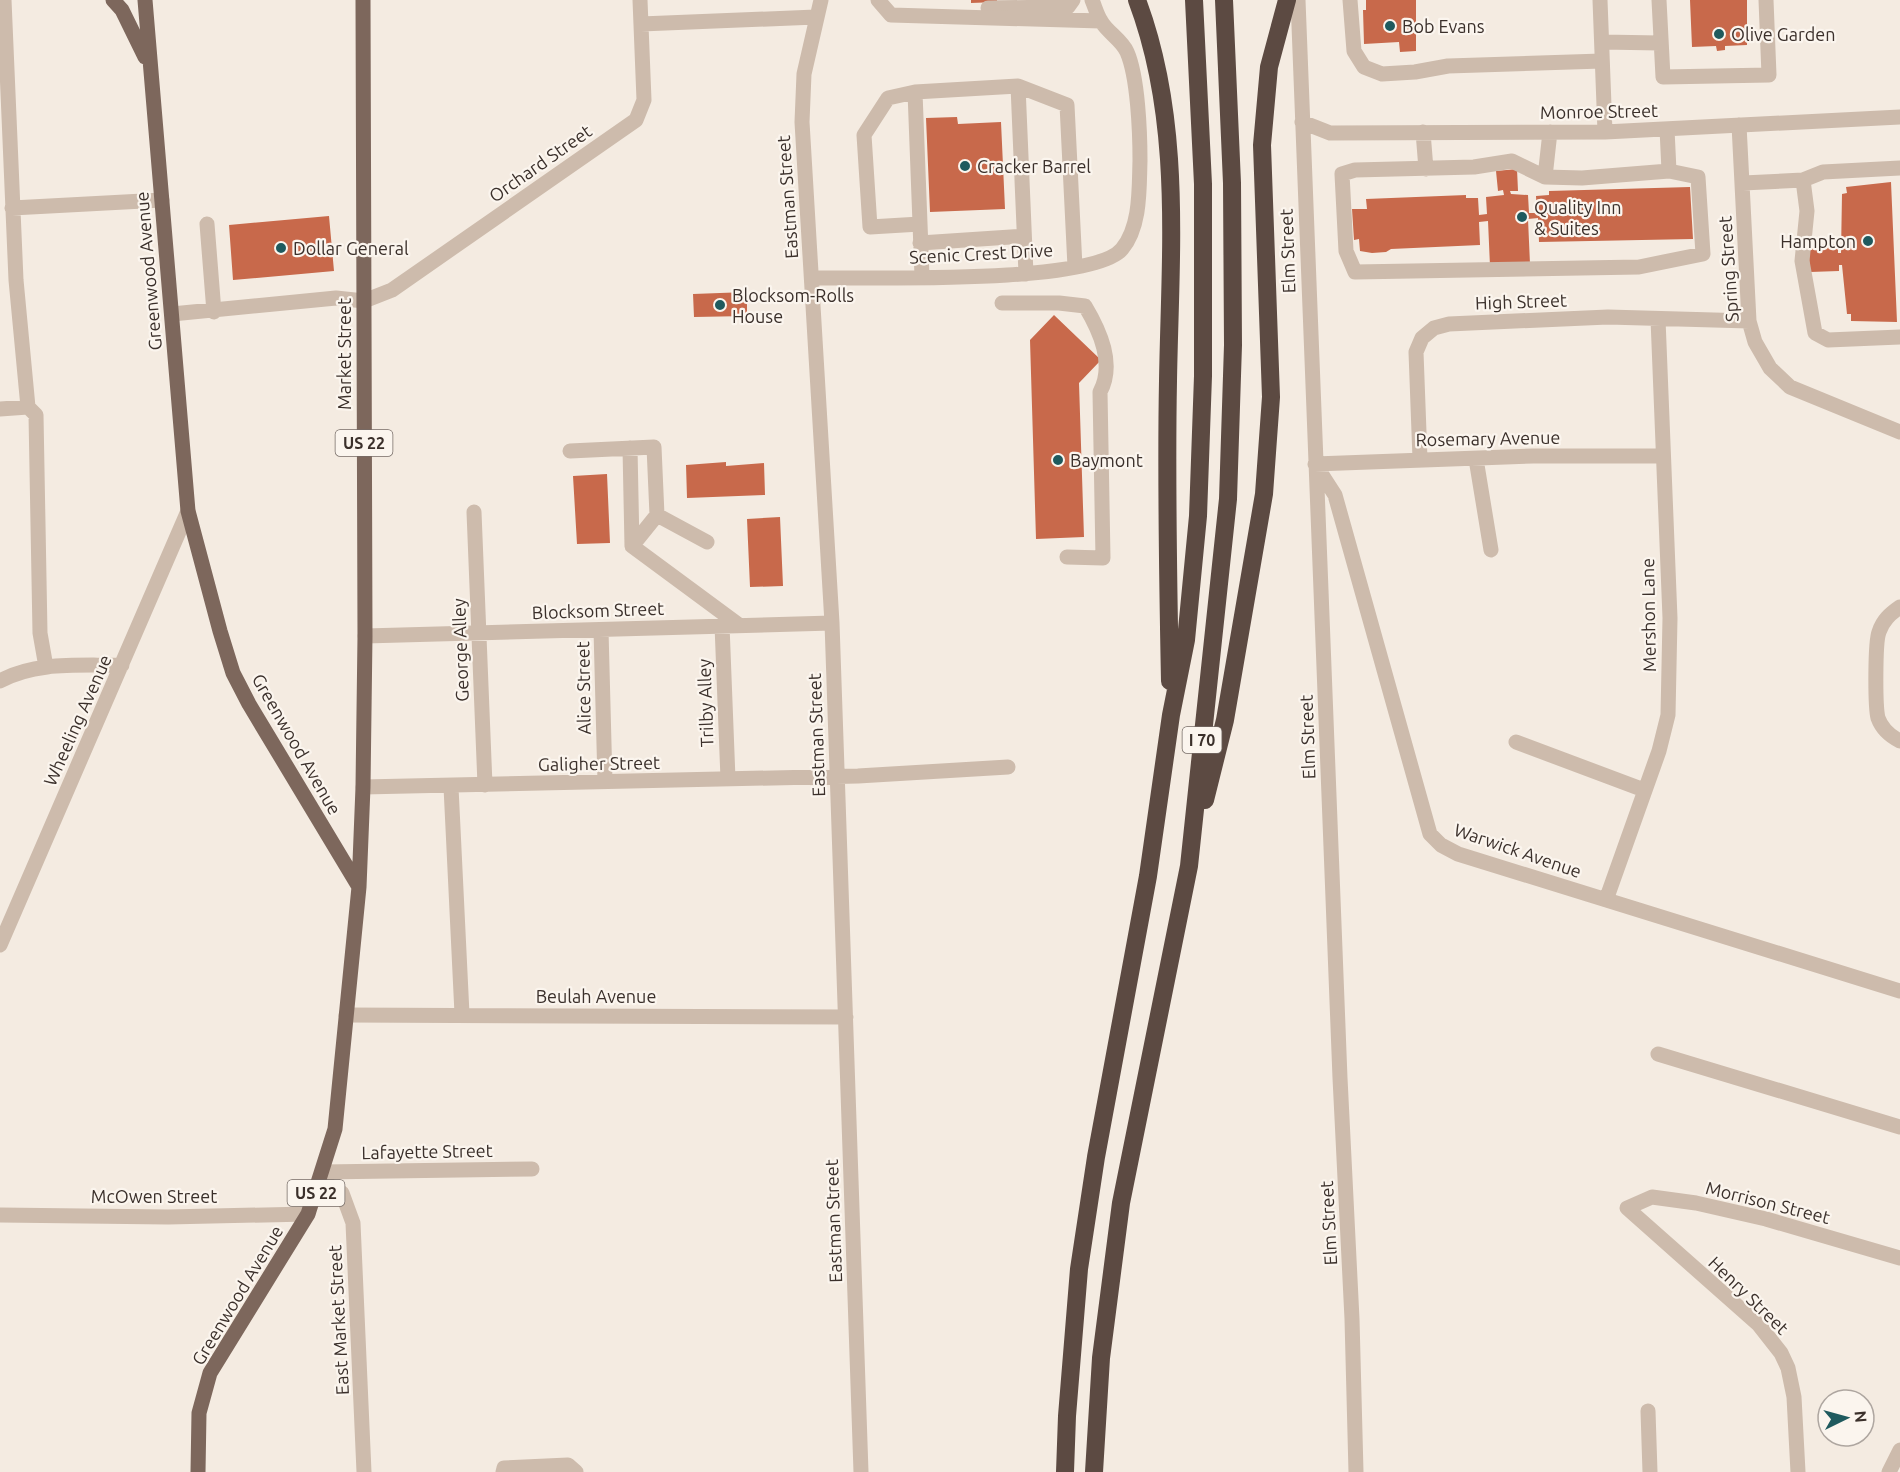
<svg xmlns="http://www.w3.org/2000/svg" width="1900" height="1472" font-family="Ubuntu,sans-serif">
<rect width="100%" height="100%" fill="#f4ebe1"/>
<!-- building -->
<path fill="#c8694b" d="M971 0H997V2L971 3Z
M1366 0H1416V51L1400 52 1399 42 1364 44 1363 10H1366Z
M1690 0H1747V45L1725 46V50L1717 51 1716 46 1692 47Z
M957 117 958 124 1001 122 1005 209 930 212 926 118Z
M1517 169 1518 191H1510L1511 194 1528 195 1529 213H1537L1536 196 1549 195V191L1690 187 1693 239 1539 242 1538 218 1528 219 1530 264 1490 266 1488 221 1479 222 1480 245 1391 249 1386 252 1372 253 1360 251 1359 239 1354 240 1352 209H1367L1366 199 1466 195V198H1478L1479 215 1487 214 1486 197 1504 195 1503 190 1498 191 1496 171Z
M1891 182 1897 322 1851 321V314H1847L1842 265H1839V271L1810 272 1808 245 1838 244V253H1841L1842 194 1847 193 1846 187Z
M329 216 334 271 233 280 229 225Z
M747 292V316L694 317 693 294Z
M1054 315 1101 360 1079 383 1084 537 1036 539 1030 340Z
M726 462V466L764 463 765 495 687 498 686 465Z
M607 474 610 543 577 544 573 476Z
M780 517 783 586 750 587 747 519Z"/>
<g fill="none" stroke-linecap="round" stroke-linejoin="round">
<!-- minor -->
<path stroke="#cdbbac" stroke-width="15" d="M4 0 16 280 28 407 36 415 40 633 46 667
M821 0 804 74 802 122 832 623 861 1472
M878 0 891 15 1101 21
M1298 0 1340 1078 1352 1319 1356 1472
M1350 0 1354 51 1364 67 1382 74 1415 72 1448 66 1602 61
M1600 0 1605 132
M1659 0 1663 77 1769 75 1766 0
M988 8 1068 7 1073 0
M641 24 816 17
M1602 42 1660 43
M1018 86 1026 274
M915 92 922 276
M1302 122 1330 133 1605 132 1900 117
M1739 125 1749 321 1755 342 1770 368 1790 387 1900 432
M1667 129 1669 171 1582 178 1545 177 1512 161 1474 167 1355 170 1342 174 1346 251 1355 272 1639 267 1703 254 1698 177 1669 171
M1423 132 1426 169
M1545 177 1550 132
M1803 180 1807 211 1802 261 1815 333 1828 340 1900 337
M1743 183 1803 180 1823 172 1900 168
M12 208 162 200
M207 224 214 312
M920 224 870 227 864 135 888 98 915 92 1018 86 1067 105 1075 267
M920 243 1024 236
M812 278C866 277 1092 285 1122 249 1141 226 1139 188 1140 161 1140 133 1138 77 1127 52 1122 40 1107 32 1101 21 1097 15 1095 7 1092 0
M1002 303H1059L1085 306C1100 331 1115 364 1100 392L1103 558 1067 557
M172 314 336 298 364 301 392 290 636 120 644 100 640 0
M0 409 28 407
M630 448 632 546 739 625
M570 451 654 447 657 515 632 546
M1662 456H1533L1315 464 1335 495 1430 834 1441 845 1458 854 1900 991
M1420 459 1416 352 1422 338 1434 328 1449 324 1608 317 1749 321
M1476 459 1491 550
M474 512 485 785
M657 515 707 542
M1900 607C1890 614 1883 620 1879 632 1875 642 1875 706 1878 718 1882 729 1890 736 1900 741
M722 625 728 779
M601 630 605 782
M365 636 832 623
M0 681C36 661 81 666 122 665
M1516 742 1644 790
M363 787 858 776 1008 767
M451 787 462 1014
M1606 900 1659 751 1668 715 1670 618 1658 319
M0 945 188 511
M346 1015 846 1017
M1658 1054 1900 1127
M323 1172 532 1169
M320 1180 342 1193 353 1223 364 1472
M0 1215 168 1217 308 1214
M1648 1411 1650 1472
M503 1472 504 1468 568 1465 576 1472
M1798 1472 1794 1397 1788 1368 1781 1353 1759 1325 1627 1208 1652 1197 1696 1203 1766 1219 1900 1258
M1889 1472 1900 1450"/>
<!-- major -->
<path stroke="#7d675c" stroke-width="15" d="M113 0 122 10 145 57
M145 0 188 511 220 631 233 673 249 704 359 887
M198 1472 199 1413 210 1373 308 1214 335 1129 359 887 363 787 365 636 363 0"/>
<!-- highway -->
<path stroke="#5c4a42" stroke-width="18" d="M1137 0C1183 122 1170 254 1168 381 1166 481 1168 581 1170 681
M1205 800 1225 720 1264 494 1271 397 1262 145 1269 67 1287 0
M1065 1472 1067 1416 1079 1269 1096 1157 1148 876 1171 715 1186 640 1198 516 1203 376V184L1194 0
M1094 1472 1101 1358 1121 1203 1189 866 1228 499 1233 345 1232 183 1224 0"/>
</g>
<!-- markers -->
<g fill="#1f5a5e" stroke="#fbf5ee" stroke-width="2">
<circle cx="1390" cy="26" r="6"/>
<circle cx="1719" cy="34" r="6"/>
<circle cx="965" cy="166" r="6"/>
<circle cx="1522" cy="217" r="6"/>
<circle cx="1868" cy="241" r="6"/>
<circle cx="281" cy="248" r="6"/>
<circle cx="720" cy="305" r="6"/>
<circle cx="1058" cy="460" r="6"/>
</g>
<g text-anchor="middle" dominant-baseline="central" stroke-width="4.5" stroke-linejoin="round" paint-order="stroke">
<!-- shield labels -->
<g fill="#fbf5ee" stroke="#756b66" stroke-width="1.5">
<rect x="335.5" y="430" width="57" height="26" rx="4.5"/>
<rect x="1182.5" y="727" width="39" height="26" rx="4.5"/>
<rect x="287.5" y="1180" width="57" height="26" rx="4.5"/>
</g>
<g font-size="16" font-weight="bold" fill="#3b302b">
<text x="364" y="443">US 22</text>
<text x="1202" y="740">I 70</text>
<text x="316" y="1193">US 22</text>
</g>
<!-- poi labels -->
<g font-size="18" fill="#3b302b" stroke="#fbf5ee" text-anchor="start">
<text x="1402" y="26">Bob Evans</text>
<text x="1731" y="34">Olive Garden</text>
<text x="977" y="166">Cracker Barrel</text>
<text x="1534" y="207">Quality Inn<tspan x="1534" dy="21">&amp; Suites</tspan></text>
<text x="1856" y="241" text-anchor="end">Hampton</text>
<text x="293" y="248">Dollar General</text>
<text x="732" y="295">Blocksom-Rolls<tspan x="732" dy="21">House</tspan></text>
<text x="1070" y="460">Baymont</text>
</g>
<!-- street labels -->
<g font-size="18" fill="#3b302b" stroke="#fbf5ee">
<text transform="translate(1599 111) rotate(-1)">Monroe Street</text>
<text transform="translate(540 163) rotate(-35)">Orchard Street</text>
<text transform="translate(787 197) rotate(-94)">Eastman Street</text>
<text transform="translate(1287 251) rotate(-92)">Elm Street</text>
<text transform="translate(981 253) rotate(-3)">Scenic Crest Drive</text>
<text transform="translate(1728 269) rotate(-94)">Spring Street</text>
<text transform="translate(148 271) rotate(-95)">Greenwood Avenue</text>
<text transform="translate(1521 301) rotate(-2)">High Street</text>
<text transform="translate(344 354) rotate(-90)">Market Street</text>
<text transform="translate(1488 438) rotate(-1)">Rosemary Avenue</text>
<text transform="translate(598 610) rotate(-2)">Blocksom Street</text>
<text transform="translate(1648 615) rotate(-91)">Mershon Lane</text>
<text transform="translate(460 650) rotate(-92)">George Alley</text>
<text transform="translate(583 688) rotate(-91)">Alice Street</text>
<text transform="translate(705 703) rotate(-92)">Trilby Alley</text>
<text transform="translate(77 720) rotate(-66)">Wheeling Avenue</text>
<text transform="translate(816 735) rotate(-92)">Eastman Street</text>
<text transform="translate(1307 737) rotate(-92)">Elm Street</text>
<text transform="translate(297 744) rotate(60)">Greenwood Avenue</text>
<text transform="translate(599 763) rotate(-1)">Galigher Street</text>
<text transform="translate(1518 850) rotate(19)">Warwick Avenue</text>
<text x="596" y="996">Beulah Avenue</text>
<text transform="translate(427 1151) rotate(-1)">Lafayette Street</text>
<text x="154" y="1196">McOwen Street</text>
<text transform="translate(1768 1202) rotate(14)">Morrison Street</text>
<text transform="translate(833 1221) rotate(-92)">Eastman Street</text>
<text transform="translate(1328 1223) rotate(-93)">Elm Street</text>
<text transform="translate(237 1295) rotate(-59)">Greenwood Avenue</text>
<text transform="translate(1749 1295) rotate(44)">Henry Street</text>
<text transform="translate(338 1320) rotate(-93)">East Market Street</text>
</g>
</g>
<!-- north arrow -->
<g transform="translate(1846 1418) rotate(85)"><circle r="28" fill="#fbf5ee" stroke="#aea6a0" stroke-width="1.5"/>
<path d="M0-4.5L10 22L0 15L-10 22Z" fill="#1f5a5e"/>
<text y="-9" font-size="16" font-weight="bold" text-anchor="middle" fill="#3b302b">N</text>
</g>
</svg>
